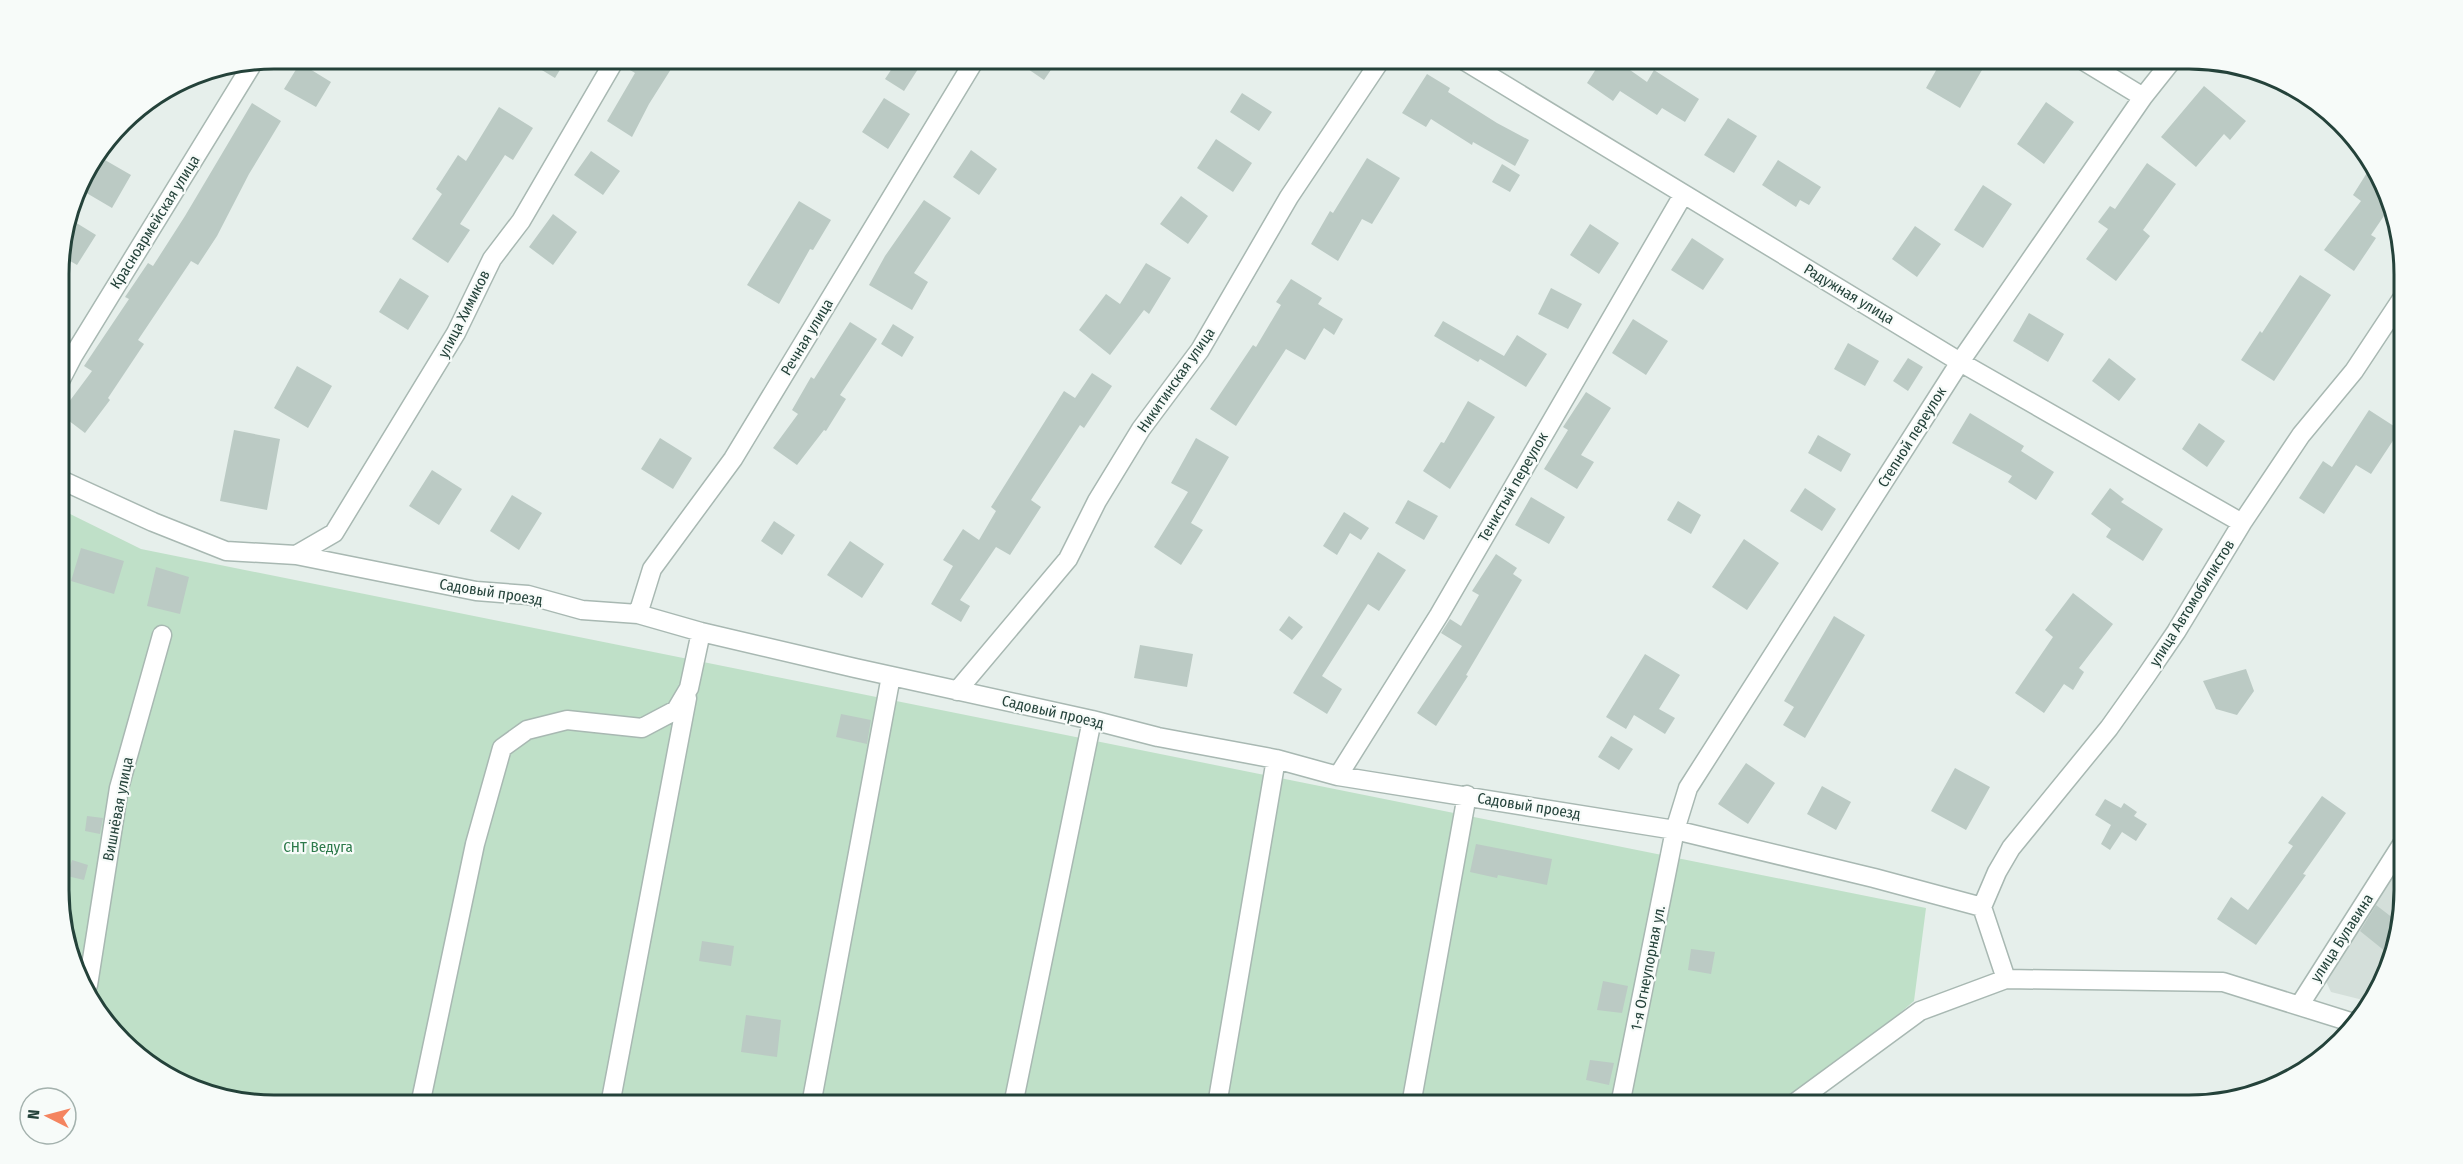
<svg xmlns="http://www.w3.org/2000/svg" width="2463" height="1164" font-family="'Fira Sans Condensed',sans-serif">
<rect width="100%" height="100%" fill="#e6efeb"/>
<!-- built -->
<path fill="#d4dfda" d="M2404 847V890L2388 973 2371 1002 2331 992 2322 973Z"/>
<!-- green -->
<path fill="#bfe0c8" d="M60 509 141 549 1926 908 1914 1001 1792 1105H274L191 1089 103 1021 60 918Z"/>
<!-- building -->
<path fill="#bbcac4" d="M522 58H567L555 78Z
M638 58H678L649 104 632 137 607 121 635 73 630 70Z
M899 58H925L904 91 885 79Z
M1012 58H1059L1044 80Z
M1603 58H1613L1647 82 1654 70 1699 99 1685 122 1662 108 1657 115 1620 91 1613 101 1587 83Z
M1943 58H1963L1982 70 1960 108 1926 88Z
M300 63 331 82 316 107 284 89Z
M1427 74 1450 88 1448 92 1497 123 1529 140 1515 166 1473 142 1472 145 1431 119 1426 127 1402 113Z
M2204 86 2246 121 2230 140 2224 134 2196 167 2161 137Z
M1242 93 1272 112 1259 131 1230 112Z
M884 98 910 114 888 149 862 132Z
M2046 102 2074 122 2044 164 2017 144Z
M252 103 281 121 249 174 217 236 198 265 191 261 138 340 144 344 108 398 110 400 85 433 60 414 92 371 84 366 129 299 125 297 148 263 153 266 185 216Z
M499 107 533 128 513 160 505 155 460 224 470 230 448 263 412 239 442 194 436 189 458 155 466 161Z
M1728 118 1757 136 1734 173 1704 155Z
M1216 139 1252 163 1233 192 1197 168Z
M971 150 997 169 979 195 953 177Z
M591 151 620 171 603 195 574 175Z
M98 156 131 175 112 208 78 188Z
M1367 158 1400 178 1372 224 1362 219 1338 261 1311 244 1330 211 1333 213Z
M1778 160 1821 187 1809 205 1800 200 1796 207 1762 185Z
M2147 163 2176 184 2143 230 2150 236 2116 281 2086 259 2108 229 2098 222 2110 206 2115 209Z
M1502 164 1520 175 1510 192 1492 182Z
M2370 168 2388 210 2371 235 2376 238 2354 271 2324 250 2361 201 2353 195Z
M1983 185 2012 204 1983 248 1954 230Z
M1181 196 1208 216 1188 244 1160 224Z
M924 200 951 218 914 273 928 282 912 310 869 285 885 256Z
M799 201 831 220 813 250 810 249 779 304 747 285Z
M553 214 577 232 553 265 529 247Z
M70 219 96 235 77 265 60 255Z
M1590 224 1619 243 1599 274 1570 255Z
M1915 226 1941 244 1917 277 1892 259Z
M1692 238 1724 259 1703 290 1671 270Z
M1146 263 1171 278 1149 314 1144 310 1110 355 1079 330 1106 294 1120 304Z
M2300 275 2331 295 2274 381 2241 360 2260 331 2262 333Z
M400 278 429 296 408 330 379 312Z
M1291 279 1322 298 1318 304 1343 319 1334 335 1324 328 1305 360 1286 349 1236 426 1210 409 1253 345 1256 347 1281 305 1276 302Z
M1551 288 1582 304 1568 329 1538 314Z
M2029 313 2064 334 2048 362 2013 341Z
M1633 319 1668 341 1646 375 1612 353Z
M1443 321 1504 356 1517 335 1547 354 1526 387 1480 359 1478 362 1434 336Z
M850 322 877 339 840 395 846 399 826 431 824 430 797 465 773 448 798 414 792 410 811 377 814 379Z
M893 324 914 337 902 357 881 344Z
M1848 343 1879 361 1865 386 1834 369Z
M1908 358 1923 367 1908 391 1893 381Z
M2109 358 2136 379 2119 401 2092 381Z
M297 366 332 386 308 428 274 408Z
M1092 373 1112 386 1084 428 1080 425 1031 500 1041 507 1010 555 996 547 960 600 970 606 961 622 931 604 953 566 943 560 963 529 979 540 996 511 991 507 1064 391 1075 398Z
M1586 392 1611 408 1581 455 1594 462 1577 489 1544 469 1568 430 1563 427Z
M1468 401 1495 417 1450 489 1423 471 1441 442 1444 443Z
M2369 410 2400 430 2371 474 2356 465 2324 514 2299 498 2323 461 2332 467Z
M1970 413 2024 446 2021 451 2054 472 2036 500 2008 482 2012 476 1952 443Z
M2199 423 2225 441 2207 467 2182 449Z
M234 430 280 439 267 510 220 501Z
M1818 435 1851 454 1841 472 1808 453Z
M660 438 692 458 673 489 641 469Z
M1196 438 1229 457 1191 523 1203 530 1181 565 1154 547 1188 492 1171 483Z
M432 470 462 489 439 525 409 506Z
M1805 488 1836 509 1822 531 1790 511Z
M2110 488 2124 499 2121 502 2163 529 2143 561 2106 537 2111 529 2091 514Z
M512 495 542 513 519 550 490 531Z
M1531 497 1565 517 1549 544 1515 525Z
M1408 500 1438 516 1424 540 1395 523Z
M1678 501 1701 515 1691 534 1667 520Z
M1344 512 1369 528 1361 540 1350 533 1337 555 1323 546Z
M774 521 795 535 782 555 761 541Z
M1744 539 1779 563 1747 610 1712 587Z
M850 541 884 564 862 598 827 575Z
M81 548 124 561 114 594 71 581Z
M1378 552 1406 570 1379 611 1368 604 1322 676 1342 689 1327 714 1293 693Z
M1496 554 1517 568 1513 574 1522 580 1466 675 1468 676 1436 726 1417 713 1462 646 1441 633 1450 619 1461 626 1479 595 1472 591Z
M156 567 189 577 180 614 147 606Z
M2073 593 2113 624 2079 668 2084 672 2073 690 2064 684 2044 713 2015 693 2053 637 2045 630Z
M1289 616 1303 627 1292 640 1279 630Z
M1834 616 1865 635 1805 738 1783 725 1794 707 1784 701Z
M1140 645 1193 654 1187 687 1134 678Z
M1645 654 1680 675 1659 709 1675 718 1665 734 1634 715 1626 729 1606 717Z
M2246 669 2254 691 2237 715 2216 709 2203 681Z
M841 714 871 720 867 744 836 737Z
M1611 736 1633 749 1619 770 1598 757Z
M1746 763 1775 783 1748 824 1718 804Z
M1955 768 1990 787 1966 830 1931 811Z
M1822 786 1851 802 1836 830 1807 814Z
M2322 796 2346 813 2303 874 2306 875 2256 945 2217 919 2231 897 2248 910 2293 846 2288 843Z
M2105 799 2121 808 2124 803 2137 812 2134 816 2147 824 2136 841 2122 832 2110 850 2101 844 2111 825 2095 815Z
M87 816 103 818 100 834 85 831Z
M1476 844 1552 859 1547 885 1498 875 1497 878 1470 872Z
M72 860 88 865 84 880 67 876Z
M2376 905 2398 922 2391 956 2360 931Z
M702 941 734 946 731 966 699 961Z
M1691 949 1715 952 1711 974 1688 970Z
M1603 981 1628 986 1622 1013 1597 1010Z
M746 1015 781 1020 777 1057 741 1052Z
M1590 1060 1614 1063 1609 1085 1586 1080Z"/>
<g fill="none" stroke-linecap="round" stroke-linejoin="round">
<!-- minor casing -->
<g stroke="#a8b8b2" stroke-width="21">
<path id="minor" d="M1460 58 1960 362 2242 523
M2079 58 2143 97
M59 383 73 356 253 63
M59 479 153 522 226 551 296 555 476 591 528 595 582 610 638 614 701 632 855 668 1092 720 1158 737 1276 759 1338 776 1675 830 1874 878 1982 907 2006 979
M296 555 334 533 456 333 492 259 521 221 616 58
M638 614 652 569 733 459 976 58
M957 691 1068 559 1097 501 1141 429 1200 350 1289 197 1382 58
M1338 776 1439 615 1683 195
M1982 907 1997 872 2011 848 2109 728 2146 676 2176 632 2242 523 2301 435 2354 371 2403 297
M88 985 119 788 162 635
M2299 1006 2404 841
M420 1105 475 844 502 748 527 730 567 720 642 728 676 710 689 688 701 632
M610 1105 687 698
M811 1105 891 676
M1013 1105 1092 720
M1217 1105 1276 759
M1411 1105 1467 795
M1620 1105 1675 830 1688 788 1960 362 2143 97 2174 58
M1792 1105 1920 1011 2006 979 2223 982 2357 1024"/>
</g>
<!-- minor -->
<use href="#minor" stroke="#fff" stroke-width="18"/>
</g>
<g text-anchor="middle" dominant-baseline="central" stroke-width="4.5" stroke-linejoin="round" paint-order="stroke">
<!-- street labels -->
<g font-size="15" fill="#24423a" stroke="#f7fbf9">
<text transform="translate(155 222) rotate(-58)">Красноармейская улица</text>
<text transform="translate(1849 294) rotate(31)">Радужная улица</text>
<text transform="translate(464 314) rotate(-63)">улица Химиков</text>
<text transform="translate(807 337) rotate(-59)">Речная улица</text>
<text transform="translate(1176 380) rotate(-55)">Никитинская улица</text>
<text transform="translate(1912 437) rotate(-58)">Степной переулок</text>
<text transform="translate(1513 487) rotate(-60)">Тенистый переулок</text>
<text transform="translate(491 592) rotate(9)">Садовый проезд</text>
<text transform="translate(2192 603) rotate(-58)">улица Автомобилистов</text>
<text transform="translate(1053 712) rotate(13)">Садовый проезд</text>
<text transform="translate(1529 806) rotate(9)">Садовый проезд</text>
<text transform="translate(118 809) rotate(-79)">Вишнёвая улица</text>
<text transform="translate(2342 938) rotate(-57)">улица Булавина</text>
<text transform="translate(1648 968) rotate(-79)">1-я Огнеупорная ул.</text>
</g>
<!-- park labels -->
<g font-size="15" fill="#2d7a4b" stroke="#f7fbf9">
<text x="318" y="847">СНТ Ведуга</text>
</g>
</g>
<!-- crop -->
<path d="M0 0H2463V1164H0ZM274 69H2189A205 205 0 0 1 2394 274V890A205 205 0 0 1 2189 1095H274A205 205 0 0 1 69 890V274A205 205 0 0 1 274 69Z" fill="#f7fbf9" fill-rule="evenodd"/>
<path fill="none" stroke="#24423a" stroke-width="3" d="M274 69H2189A205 205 0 0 1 2394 274V890A205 205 0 0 1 2189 1095H274A205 205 0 0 1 69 890V274A205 205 0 0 1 274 69Z"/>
<!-- north arrow -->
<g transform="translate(48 1116) rotate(276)"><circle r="28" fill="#f7fbf9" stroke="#a3b1ad" stroke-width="1.5"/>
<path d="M0-4.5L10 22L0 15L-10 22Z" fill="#f4845f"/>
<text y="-9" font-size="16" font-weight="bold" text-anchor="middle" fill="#24423a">N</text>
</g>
</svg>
